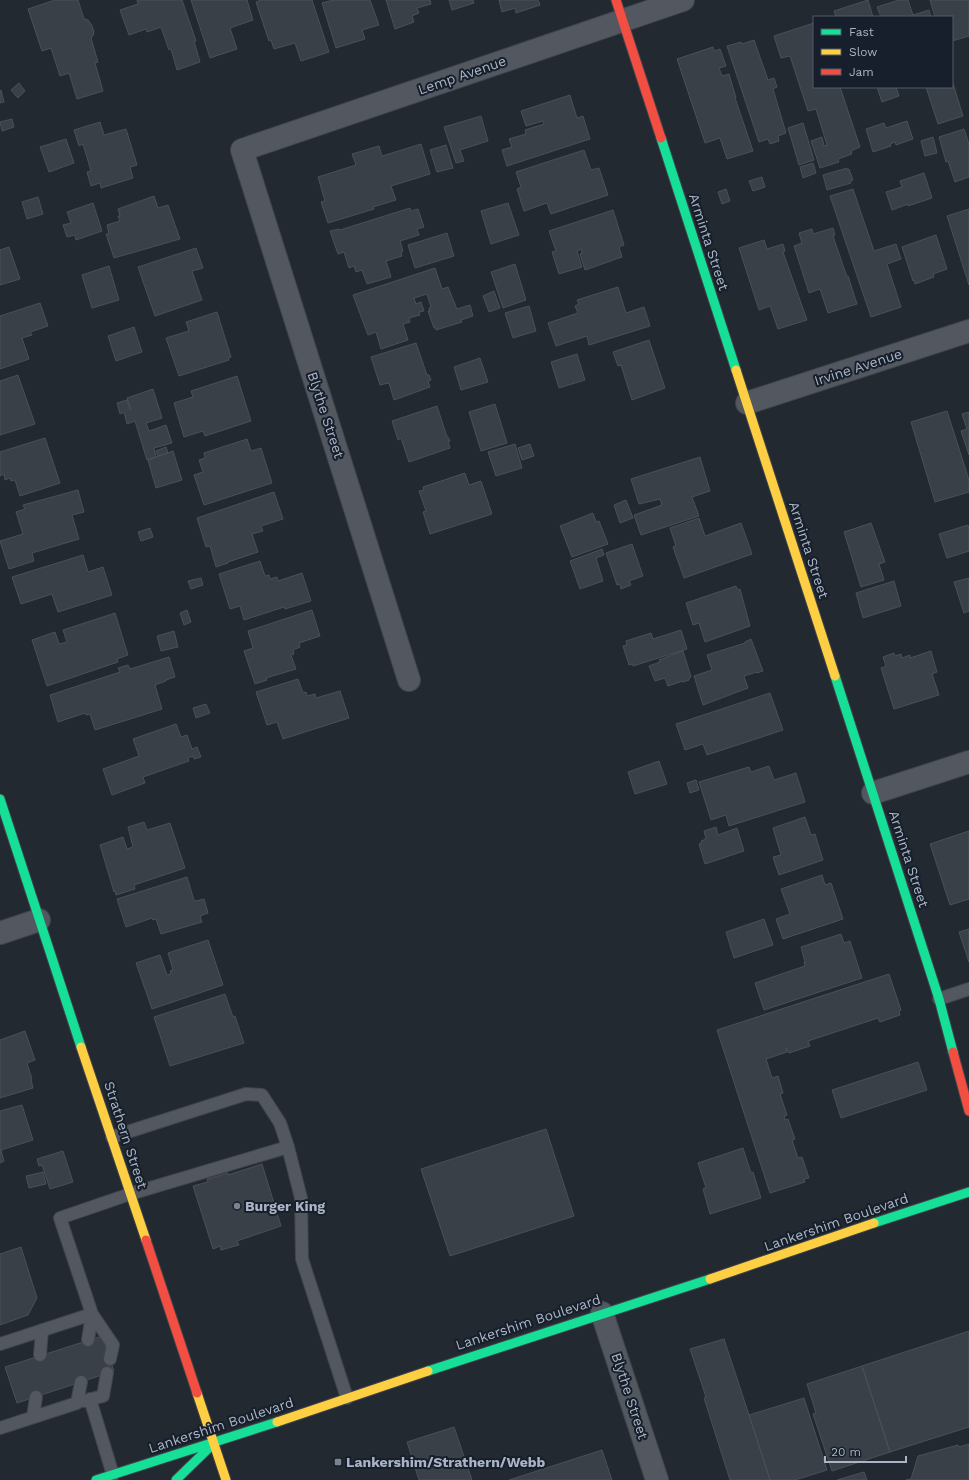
<svg xmlns="http://www.w3.org/2000/svg" width="969" height="1480" font-family="'Work Sans',sans-serif">
<rect width="100%" height="100%" fill="#232930"/>
<!-- building -->
<path fill="#3a4047" stroke="#4a5058" d="M55 0H78L84 19 88 20 91 24 94 31 93 36 91 38 98 62 95 63 103 91 77 99 69 73 60 76 51 48 42 51 28 9Z
M137 0H182L196 41H194L200 62 177 70 171 49 169 50 161 27 147 32 146 29 129 35 120 10 138 4Z
M191 0H247L253 20 230 28 237 49 210 58Z
M261 0H312L329 52 301 61 295 43 274 49 271 40 269 41 256 2Z
M333 0H370L379 25 362 30 365 39 336 48 322 3Z
M386 0H430L431 4 417 8 419 13 412 16 414 22 395 29Z
M449 0H473L474 3 452 10Z
M499 0H538L540 5 516 13 515 8 502 12Z
M868 0 873 17H836L834 11Z
M899 0H908L913 15 929 10 931 17H881L877 7Z
M930 0H969V36L952 41V17H935Z
M814 23V87H840L860 147 851 151 852 154 838 159 839 162 820 168 811 141 822 137 824 146 827 145 816 109 808 111 790 56 781 58 774 36Z
M754 40 768 80 774 78 777 87 773 89 786 133 778 136 779 141 770 144 768 139 759 142 727 46 741 42 742 44Z
M713 47 714 51 720 49 726 66 719 68 722 76 729 74 736 98H735L753 151 727 159 720 138 705 143 677 59Z
M952 80 963 116 938 124 926 87H952Z
M19 83 25 91 18 98 11 90Z
M877 87H896L899 96 882 102Z
M1 90 4 102 0 103V91Z
M570 95 577 118 583 116 590 139 507 166 502 150 512 147 509 139 526 134 525 130 544 124 543 121 526 126 521 111Z
M481 116 488 141 460 150 464 161 456 163 444 127Z
M12 119 14 127 2 131 0 122Z
M907 121 913 139 896 145 895 142 890 144 891 146 873 152 866 129 884 123 886 128Z
M100 122 104 135 126 129 137 165 130 167 133 178 101 188 100 183 91 186 87 172 91 171 83 144 79 146 74 130Z
M803 123 814 160 799 165 788 128Z
M964 129 969 144V177L955 182 948 161 946 162 939 137Z
M933 137 937 153 925 156 921 141Z
M66 139 74 163 49 172 40 147Z
M421 144 430 174 391 186 396 200 373 207 374 209 328 223 321 202 325 201 318 177 356 165 352 154 379 146 382 156Z
M446 145 453 168 437 172 430 150Z
M584 150 591 170 599 168 608 195 551 214 547 203 524 211 517 189 521 187 516 172Z
M813 163 816 173 803 178 800 167Z
M847 168V170L849 169 853 180 850 181 851 183 827 190 823 175Z
M924 173 932 198 908 206V204L892 210 886 192 902 187 900 181Z
M762 177 765 187 753 191 749 181Z
M726 189 730 201 722 204 718 192Z
M853 189 874 251 896 244 901 259 887 264 901 307 871 317 830 196Z
M154 196 158 208 168 205 180 239 114 258 106 234H109L107 225 120 221 118 216H120L118 209Z
M38 197 43 214 27 219 22 202Z
M93 203 102 231 76 240 75 235 67 237 63 225 71 223 67 212Z
M508 203 519 235 491 244 481 211Z
M410 208 411 211 418 209 424 227 417 229 419 235 400 241 403 251 401 252 402 256 386 261 391 277 367 284 362 270 356 272 354 266 349 268 344 252 338 254 330 231 339 229 340 230Z
M969 209V285L947 216Z
M613 210 624 245 619 247 622 257 585 270 580 254 582 253 581 249 577 251 582 267 559 274 552 252 556 251 549 231Z
M833 228 835 235 833 236 847 277 848 276 857 304 828 313 820 289 809 293 794 246 802 243 799 233 812 229 813 234Z
M447 233 454 256 415 268 408 245Z
M936 235 947 269 933 274 934 277 915 284 914 280 913 281 902 247Z
M764 240 767 249 783 244 785 251 783 252 807 320 778 329 770 306 759 310 739 248Z
M9 247 20 279 0 285V250Z
M196 248 203 268 192 271 202 300 155 316 138 267Z
M515 264 526 300 503 308 491 272Z
M109 266 119 300 92 308 82 275Z
M435 268 442 289 448 287 457 309 470 305 473 316 461 320 462 322 436 330V328H434L428 311H430L429 308 431 307 427 294 414 298 416 304 421 302 424 311 419 312 420 315 409 318 410 322 403 324 408 340 381 349 376 332 368 335 353 295Z
M618 287 626 313 644 307 650 326 589 345 587 336 556 346 548 323 578 313 575 306 579 304 577 300Z
M494 291 500 308 489 312 483 296Z
M40 303 48 326 30 332 32 335 22 338 29 359 0 369V316Z
M529 306 536 331 513 338 505 313Z
M217 312 231 357 228 358 229 360 179 376 166 338 189 331 186 322Z
M134 327 142 352 116 361 108 336Z
M649 340 665 388 632 400 621 365 618 366 613 352Z
M416 343 427 375H429L431 380 428 381 430 387 394 400 389 383 380 385 371 357Z
M577 354 585 380 559 388 551 362Z
M480 358 488 382 461 390 454 367Z
M18 375 35 424 0 435V381Z
M237 376 251 421 205 436 203 431 184 437 174 403 193 397 191 391Z
M153 389 162 418 146 423 149 431 166 425 172 443 154 448 156 457 147 460 135 421 127 424 124 412 120 414 117 403 127 400 130 410 131 409 127 398Z
M495 404 507 443 481 451 469 412Z
M437 406 447 437H448L450 441H448L450 448 409 462 401 438 398 440 392 421Z
M947 411 969 480V492L935 502 911 422Z
M969 412V455L961 431 967 429 962 414Z
M45 438 60 483 20 496 15 480 11 481 10 478 5 480 4 474 0 476V452Z
M247 439 251 451 261 448 272 483 204 505 194 475 203 472 199 460 205 458 204 453Z
M515 444 522 468 496 476 488 452Z
M530 444 534 456 522 460 518 448Z
M166 447 168 453 158 456 156 451Z
M173 451 182 480 156 488 148 460Z
M700 457 710 491 692 497 699 516 641 535 634 515 662 505 660 499 639 504 631 479Z
M465 473 469 485 481 481 492 514 430 534 423 512 426 511 419 491 424 490 423 487Z
M78 490 84 512 72 515 79 539 32 553 34 561 9 569 0 541 23 534 16 512 25 509 23 505Z
M274 492 283 519 261 526 263 531 252 534 258 552 228 562V563L216 567 210 546 206 547 197 518Z
M626 500 633 518 620 523 614 505Z
M593 513 596 522 599 521 608 544 572 557 560 526Z
M699 518 705 536 741 523 752 554 684 578 673 547 676 546 670 528Z
M871 523 885 562 879 564 884 580 861 587 844 532Z
M968 525 969 529V551L947 558 939 534Z
M150 528 153 537 141 541 138 532Z
M632 544 643 576 629 581 631 585 621 589 620 584 617 585 606 553Z
M602 549 604 555 596 558 603 581 580 589 570 561Z
M83 555 88 572 103 567 112 595 58 612 52 594 21 604 12 577Z
M260 561 265 576 269 575 270 579 277 577 278 581 302 573 311 601 285 609 284 607 244 620 240 606 230 609 219 574Z
M201 578 203 585 191 589 188 581Z
M969 578V611L964 613 954 582Z
M894 581 901 606 863 618 856 593Z
M736 586 738 590 740 589 750 626 705 642 699 623 693 625 686 603Z
M187 610 191 622 184 625 180 613Z
M312 610 320 636 299 643 300 647 293 650 294 654 291 655 296 669 266 678 267 680 255 684 244 651 253 648 248 631Z
M115 613 128 655 117 659 118 662 47 686 32 640 55 632 59 644 67 642 63 630Z
M681 630 687 649 633 666V664L629 665 623 646 627 645 626 641 651 633 653 639Z
M174 631 178 647 161 651 157 636Z
M751 639 763 671 757 673V672L744 676 748 688 703 705 694 676 712 670 707 655 745 643V642Z
M683 651 691 677 689 678V680L683 682V681L668 686 665 678 655 681 649 666 660 662 659 660Z
M931 651 937 672 932 674 939 695 894 709 881 668 886 666 883 657 894 653 895 656 901 654 902 658 910 655V658Z
M169 657 175 677 166 680V681L155 685 162 709 95 730 90 714 86 715 85 713 58 722 50 695 120 672 118 668 128 665 130 669Z
M298 679 303 693 306 692 307 696 315 694 316 698 340 691 349 718 283 739 277 722 267 725 256 692Z
M770 693 783 730 707 755 703 744 685 750 676 724Z
M206 704 210 713 196 718 193 708Z
M176 724 181 737 187 735 192 749 197 747 201 757 194 759 193 756 188 758 189 761 143 777 145 783 112 795 103 769 139 756 133 739Z
M659 761 667 784 635 794 628 772Z
M769 766 774 780 796 773 805 802 729 826 726 815 711 820 699 782 749 767 751 772Z
M696 780 699 790 690 793 687 783Z
M805 817 811 835 815 834 823 860 779 875 773 857 781 855 773 828Z
M144 822 147 830 170 823 185 868 134 885 135 889 116 895 115 891 114 892 100 845 123 837 127 849 133 847 128 827Z
M716 827 718 835 737 828 744 851 705 864 699 844 702 843 701 841 706 839 704 831Z
M969 831V899L950 905 930 844Z
M822 875 825 885 831 883 843 919 783 939 776 919 790 914 781 889Z
M187 877 194 900 196 901 204 899 208 913 200 916 202 922 161 934 156 919 153 920 152 918 126 927 117 899Z
M764 919 773 945 734 958 726 932Z
M969 929V962L959 932Z
M841 934 844 943 850 941 862 978 764 1010 755 983 805 966 804 962H805L801 947Z
M208 940 223 985 152 1009 136 963 160 955 167 975 171 974 170 971 173 970 168 953Z
M889 974 901 1010 899 1011 900 1015 880 1022 878 1018 808 1041 810 1046 789 1053 786 1048 787 1052 766 1059 772 1078 778 1076 783 1093 780 1094 787 1115 784 1116 785 1120 788 1119 795 1139 792 1140 798 1158 802 1157 809 1178 804 1179 805 1182 770 1193 717 1030Z
M225 994 233 1017 235 1016 244 1043 170 1066 154 1017Z
M25 1031 35 1060 27 1063 32 1079H31L33 1088 0 1098V1040Z
M918 1062 927 1090 841 1118 832 1090Z
M22 1105 33 1140 1 1150 4 1161 0 1163V1111Z
M546 1129 574 1216 450 1256 421 1169Z
M743 1148 751 1173 753 1172 761 1198 710 1214 703 1189 706 1188 698 1163Z
M63 1151 73 1182 50 1189 42 1165 39 1166 37 1159Z
M262 1164 281 1226 237 1241 239 1245 221 1250 220 1246 213 1249 193 1186 208 1182 207 1179 228 1173V1175Z
M43 1172 46 1184 29 1188 26 1176Z
M21 1247 37 1298 28 1315 0 1325V1254Z
M969 1331V1427L890 1452 862 1366Z
M102 1336 114 1371 17 1403 5 1367Z
M724 1339 749 1415 770 1480H730L704 1398 706 1397 690 1349Z
M862 1366 890 1452 832 1471 813 1414 816 1413 807 1384Z
M804 1398 827 1470 795 1480H770L749 1415Z
M454 1427 472 1480H419L407 1442Z
M969 1444V1480H906L911 1479 918 1456 958 1445 959 1447Z
M602 1450 612 1480H509Z
M864 1472 867 1480H837Z"/>
<g fill="none" stroke-linecap="round" stroke-linejoin="round">
<!-- lane casing -->
<g stroke="#40454b" stroke-width="14">
<path id="lane" d="M939 999 969 989
M112 1137 246 1094 262 1095 280 1123 288 1147 301 1198 302 1259 347 1398
M88 1340 92 1314
M0 1344 92 1314
M40 1355 42 1330
M110 1359 113 1345 92 1314 60 1218 130 1194 288 1147
M90 1399 113 1475
M84 1401 103 1396 107 1373
M33 1417 36 1397
M0 1428 77 1403 81 1382"/>
</g>
<!-- street casing -->
<g stroke="#40454b" stroke-width="24">
<path id="street" d="M747 403 969 331
M409 680 242 150 683 0
M873 793 969 762
M0 933 39 920
M602 1313 657 1480"/>
</g>
<!-- fast casing -->
<g stroke="#40454b" stroke-width="11">
<path id="fast" d="M661 138 736 370
M835 676 939 999 953 1052
M0 799 81 1047
M874 1223 969 1192
M428 1371 710 1279
M96 1480 277 1422
M176 1480 214 1443"/>
</g>
<!-- slow casing -->
<g stroke="#40454b" stroke-width="11">
<path id="slow" d="M736 370 835 676
M81 1047 146 1240
M710 1279 874 1223
M197 1393 226 1480
M277 1422 428 1371"/>
</g>
<!-- jam casing -->
<g stroke="#40454b" stroke-width="11">
<path id="jam" d="M616 0 661 138
M953 1052 969 1111
M146 1240 197 1393"/>
</g>
<!-- lane -->
<use href="#lane" stroke="#525760" stroke-width="12"/>
<!-- street -->
<use href="#street" stroke="#525760" stroke-width="22"/>
<!-- fast -->
<use href="#fast" stroke="#16e098" stroke-width="9"/>
<!-- slow -->
<use href="#slow" stroke="#ffcf43" stroke-width="9"/>
<!-- jam -->
<use href="#jam" stroke="#f24e42" stroke-width="9"/>
</g>
<!-- markers -->
<g fill="#7b8390" stroke="#161f2b" stroke-width="1.5">
<circle cx="237" cy="1206" r="4"/>
<rect x="334" y="1458" width="8" height="8" rx="2"/>
</g>
<g text-anchor="middle" dominant-baseline="central" stroke-width="4" stroke-linejoin="round" paint-order="stroke">
<!-- street labels -->
<g font-size="14" fill="#aab4c4" stroke="#161f2b">
<text transform="translate(462 75) rotate(-19)">Lemp Avenue</text>
<text transform="translate(709 242) rotate(72)">Arminta Street</text>
<text transform="translate(858 367) rotate(-18)">Irvine Avenue</text>
<text transform="translate(326 415) rotate(72)">Blythe Street</text>
<text transform="translate(809 550) rotate(72)">Arminta Street</text>
<text transform="translate(909 859) rotate(72)">Arminta Street</text>
<text transform="translate(126 1135) rotate(72)">Strathern Street</text>
<text transform="translate(836 1222) rotate(-19)">Lankershim Boulevard</text>
<text transform="translate(528 1322) rotate(-18)">Lankershim Boulevard</text>
<text transform="translate(630 1396) rotate(72)">Blythe Street</text>
<text transform="translate(221 1425) rotate(-18)">Lankershim Boulevard</text>
</g>
<!-- poi labels -->
<g font-size="14" font-weight="bold" fill="#aab4c4" stroke="#161f2b" text-anchor="start">
<text x="245" y="1206">Burger King</text>
<text x="346" y="1462">Lankershim/Strathern/Webb</text>
</g>
</g>
<!-- legend -->
<rect x="813" y="16" width="140" height="72" fill="#161f2b" stroke="#515b68"/>
<rect x="821" y="29" width="20" height="6" fill="#16e098" stroke="#515b68"/>
<text x="849" y="36" font-size="12" fill="#aab4c4">Fast</text>
<rect x="821" y="49" width="20" height="6" fill="#ffcf43" stroke="#515b68"/>
<text x="849" y="56" font-size="12" fill="#aab4c4">Slow</text>
<rect x="821" y="69" width="20" height="6" fill="#f24e42" stroke="#515b68"/>
<text x="849" y="76" font-size="12" fill="#aab4c4">Jam</text>
<!-- scale -->
<path d="M825 1456v6h81v-6" fill="none" stroke="#aab4c4" stroke-width="2"/>
<text x="831" y="1456" font-size="12" fill="#aab4c4" stroke="#161f2b" stroke-width="3" paint-order="stroke">20 m</text>
</svg>
